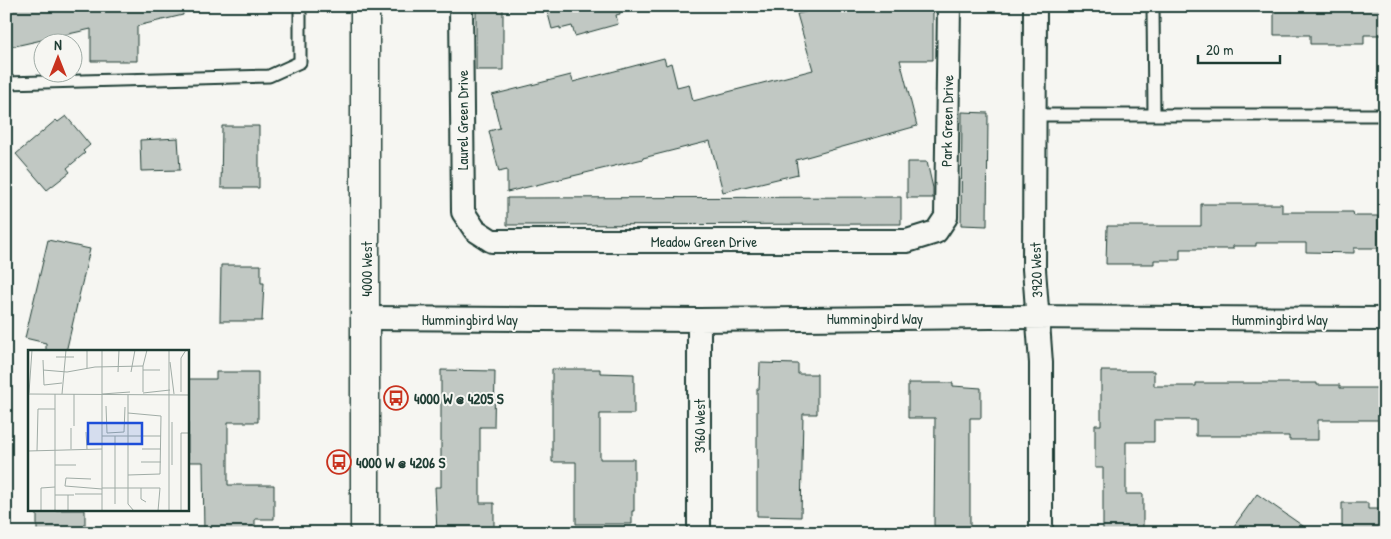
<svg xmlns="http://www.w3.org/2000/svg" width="1391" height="539" font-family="'Patrick Hand',sans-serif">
<rect width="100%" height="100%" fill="#f6f6f2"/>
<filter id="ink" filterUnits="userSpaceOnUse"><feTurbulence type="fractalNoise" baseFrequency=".02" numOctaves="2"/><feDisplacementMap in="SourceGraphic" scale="10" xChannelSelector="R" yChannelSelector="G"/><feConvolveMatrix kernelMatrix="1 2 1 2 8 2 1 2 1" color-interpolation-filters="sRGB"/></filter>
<g filter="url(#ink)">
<!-- building -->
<path fill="#c1c8c3" stroke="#1f3d34" d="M6 6H182L183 15 137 26V61H91V29L6 48Z
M476 6H503V70H476Z
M546 6H619L620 14 616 15 618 24 575 36 572 26 560 29V27L552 29Z
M804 6H933V60H900L917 126 796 160 798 174 723 192 710 141 643 158V159L507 192V170L499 172 489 131 500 128 492 95 571 75 573 82 664 58 666 65 671 63 677 87 689 84 693 101 813 70 797 14 806 12Z
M1274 6H1385V35H1364V44H1310V35H1274Z
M962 112 988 113 987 226 961 225Z
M66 116 90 145 83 151 85 153 67 168 70 172 47 190 16 154 56 120 58 122Z
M222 126H259V188H221Z
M178 138 180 170 141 171 140 140Z
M907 162H927L933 188V198H907Z
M901 197V224L507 225V198Z
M1201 204H1282V212H1353L1354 216H1378V248H1354V253L1306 252V243H1256V246H1233V249H1180V260H1154V264H1106L1107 226H1201Z
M48 240 90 249 66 352H46V343L25 338Z
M221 265H261V283H264L262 321H220Z
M760 363 798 364V374H817V414H803L801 517 757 516V389H759Z
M552 369H600V373L634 374V414H600V459H634V511H632V524H576V462H552Z
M441 370 495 371 494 427H480V503H494V533H437L435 487H441Z
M1101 371H1154V386H1196V383H1317V385H1340V388H1385V420H1318V440H1289V436H1196V420H1154V442H1126V494H1143V533H1103V468H1095V425H1101Z
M216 372H258V422H228V485H274V519H255V533H204L203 462H188V379H216Z
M908 383H953V386L981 388V418H970V526H934L935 418H908Z
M1257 494 1313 533H1229Z
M1342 503H1368V509H1385V533H1342Z
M37 510H85V533H37Z"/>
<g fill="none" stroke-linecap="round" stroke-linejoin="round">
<!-- lane casing -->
<g stroke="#1f3d34" stroke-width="15">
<path id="lane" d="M1153 6 1154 115H1385
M6 83 269 76 300 62V6
M1035 115H1154"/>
</g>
<!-- street casing -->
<g stroke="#1f3d34" stroke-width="26">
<path id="street" d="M461 6 463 212 475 230 492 241H907L936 232 946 217 949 6
M1035 6 1034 269 1041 363V533
M366 318 699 320 991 317 1385 319
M699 320V533"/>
</g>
<!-- secondary casing -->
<g stroke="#1f3d34" stroke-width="31">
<path id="secondary" d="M365 6V533"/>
</g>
<!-- lane -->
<use href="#lane" stroke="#f6f6f2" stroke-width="11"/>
<!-- street -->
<use href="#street" stroke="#f6f6f2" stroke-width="22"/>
<!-- secondary -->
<use href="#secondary" stroke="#f6f6f2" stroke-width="28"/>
</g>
</g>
<!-- icons -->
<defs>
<g id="bus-ring" transform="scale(1.25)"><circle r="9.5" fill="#f6f6f2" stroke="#c8321e" stroke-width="1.5"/><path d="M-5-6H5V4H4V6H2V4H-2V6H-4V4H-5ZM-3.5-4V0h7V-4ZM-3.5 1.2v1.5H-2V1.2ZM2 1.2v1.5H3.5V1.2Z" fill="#c8321e"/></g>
</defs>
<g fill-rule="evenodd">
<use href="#bus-ring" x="396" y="398"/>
<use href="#bus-ring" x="339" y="462"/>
</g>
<g text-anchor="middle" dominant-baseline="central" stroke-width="4" stroke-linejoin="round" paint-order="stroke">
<!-- street labels -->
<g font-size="15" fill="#1f3d34" stroke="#f6f6f2">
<text transform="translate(462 120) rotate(-90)">Laurel Green Drive</text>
<text transform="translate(947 121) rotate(-89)">Park Green Drive</text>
<text x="704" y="241">Meadow Green Drive</text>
<text transform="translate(366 269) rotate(-90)">4000 West</text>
<text transform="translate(1036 270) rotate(-92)">3920 West</text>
<text x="875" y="318">Hummingbird Way</text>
<text x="470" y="319">Hummingbird Way</text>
<text x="1280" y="319">Hummingbird Way</text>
<text transform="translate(699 426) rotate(-90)">3960 West</text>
</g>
<!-- poi labels -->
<g font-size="15" font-weight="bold" fill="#1f3d34" stroke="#f6f6f2" text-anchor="start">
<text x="414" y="398">4000 W @ 4205 S</text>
<text x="356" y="462">4000 W @ 4206 S</text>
</g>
</g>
<!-- overview -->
<g transform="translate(28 350)">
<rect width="161" height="161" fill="#f6f6f2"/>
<path fill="none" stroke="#a0aca6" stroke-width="1" d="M59 0V18M74 0V161M141 0V161M28 7H46M15 10 16 35 34 33M142 12 146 44M15 20 39 22 67 17 115 16M115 20H132M90 22 91 0M103 22 107 0M115 42V16L119 0M153 42V8L158 0M1 43 4 0M115 43 142 40M0 44 162 45M27 44V161M34 44 38 0M46 44V76M74 44 102 42M100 45V154L106 161M78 56 79 83 96 82 97 57M100 63 133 66 132 124 100 125M43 78V99M58 82 59 99M74 86H133M87 86V154M114 99H133M0 101 74 99M9 101 10 59H27M113 112H133M27 115H48M144 115V72M63 129 38 128 37 136 74 139M74 138H132L130 161M113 138V149L118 152M47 144H74M27 145H46M40 145V161M13 161V138L27 137M153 161V83H162"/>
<path fill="#1d4ed8" fill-opacity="0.15" stroke="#1d4ed8" stroke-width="2.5" d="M60 73H114V94H60Z"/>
<rect width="161" height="161" fill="none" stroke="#1f3d34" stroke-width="2.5"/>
</g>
<!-- margin -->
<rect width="1391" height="539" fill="none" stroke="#f6f6f2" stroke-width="25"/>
<rect x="12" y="12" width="1366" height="514" fill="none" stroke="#1f3d34" stroke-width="2" filter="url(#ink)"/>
<!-- north arrow -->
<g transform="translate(58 58)"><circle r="24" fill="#f6f6f2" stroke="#a0aca6"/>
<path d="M0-4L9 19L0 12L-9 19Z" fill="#c8321e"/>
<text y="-8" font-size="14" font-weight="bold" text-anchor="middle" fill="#1f3d34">N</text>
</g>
<!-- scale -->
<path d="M1198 55v8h82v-8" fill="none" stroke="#1f3d34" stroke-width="2.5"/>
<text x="1206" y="55" font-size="15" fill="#1f3d34" stroke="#f6f6f2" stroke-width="4" paint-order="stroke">20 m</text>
</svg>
